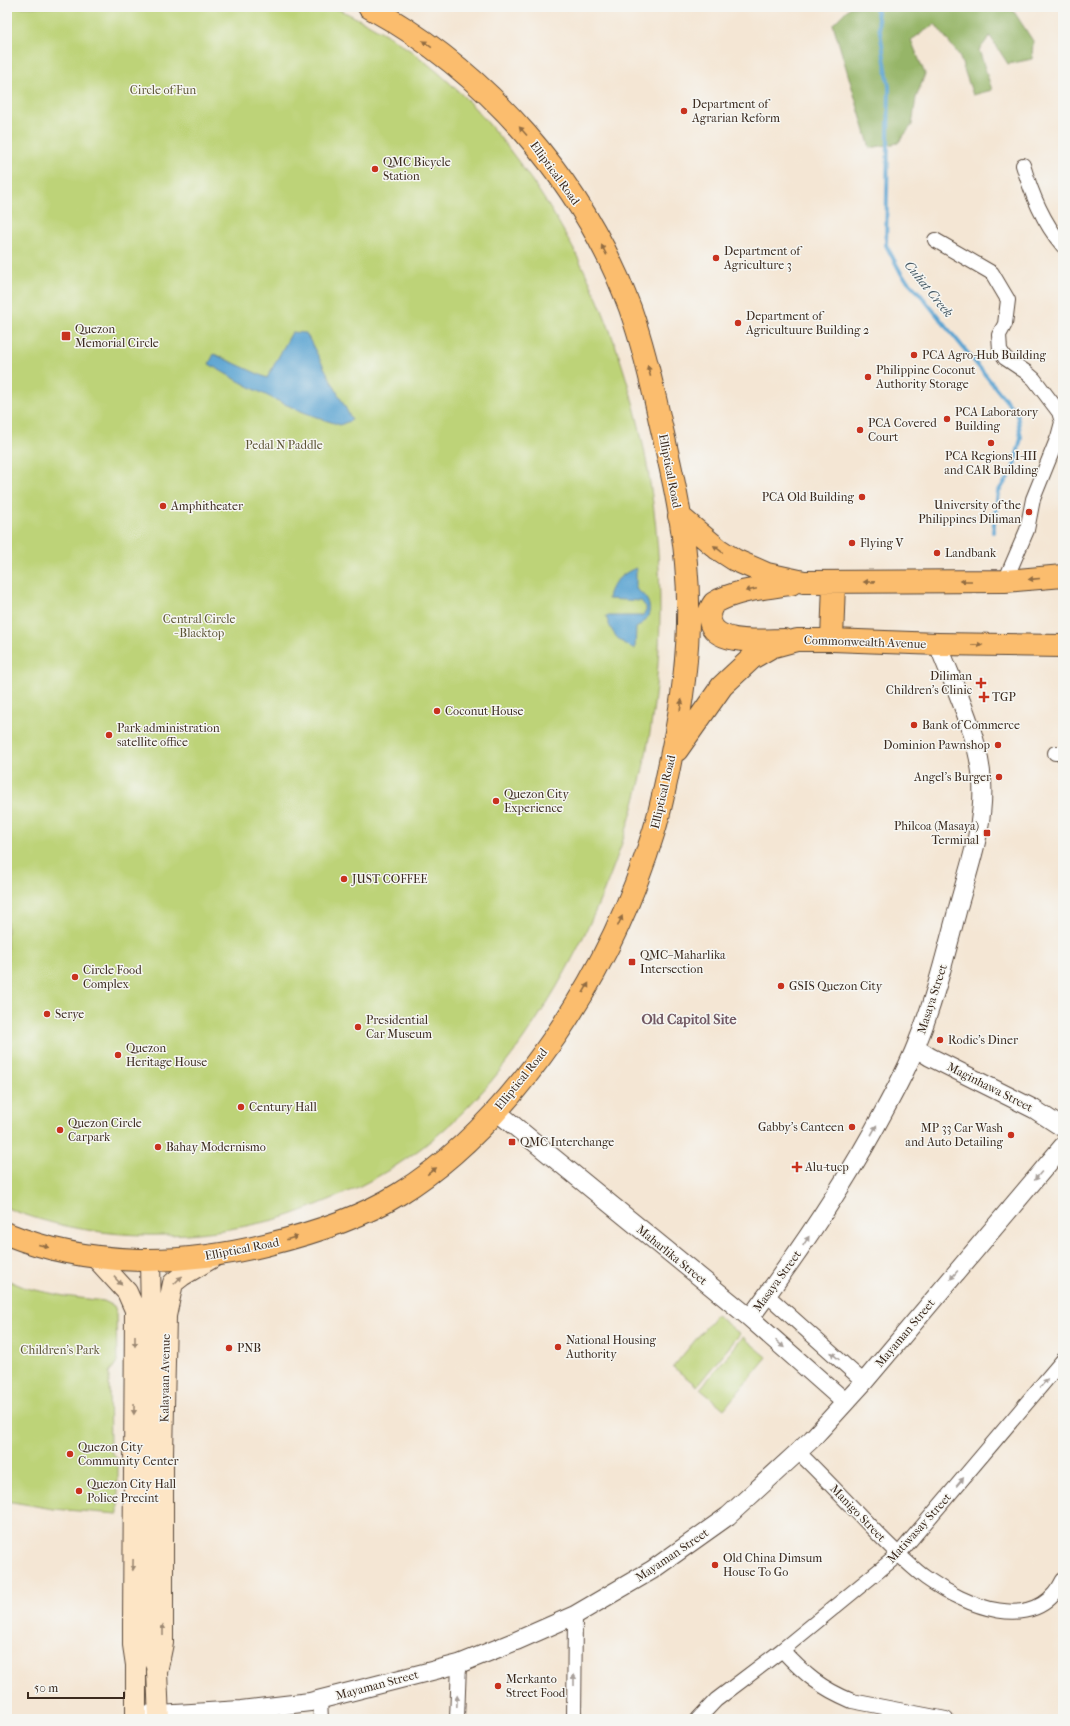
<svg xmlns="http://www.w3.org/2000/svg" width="1070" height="1726" font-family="'IM FELL French Canon',serif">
<rect width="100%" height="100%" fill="#f6f6f2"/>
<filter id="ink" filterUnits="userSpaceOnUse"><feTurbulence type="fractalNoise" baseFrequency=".025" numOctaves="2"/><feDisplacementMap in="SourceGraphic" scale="8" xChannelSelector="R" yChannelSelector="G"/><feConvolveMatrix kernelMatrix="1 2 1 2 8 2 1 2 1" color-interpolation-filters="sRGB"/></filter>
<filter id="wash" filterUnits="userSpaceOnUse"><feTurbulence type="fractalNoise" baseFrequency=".012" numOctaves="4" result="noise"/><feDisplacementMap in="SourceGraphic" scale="16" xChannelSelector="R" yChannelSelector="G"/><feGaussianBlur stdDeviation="0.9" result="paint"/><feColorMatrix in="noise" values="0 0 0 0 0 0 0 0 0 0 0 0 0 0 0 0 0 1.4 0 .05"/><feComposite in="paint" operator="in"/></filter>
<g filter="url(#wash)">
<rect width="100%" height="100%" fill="#f4e6d4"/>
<!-- green -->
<path fill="#bdd378" stroke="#7c7e4b" d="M7 7H333C426 47 485 110 541 194 639 343 677 537 653 712 640 812 600 917 547 1003 489 1097 424 1164 319 1204 300 1212 281 1219 260 1223 178 1242 86 1240 7 1208Z
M7 1280 26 1288 64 1296 104 1301 114 1306 116 1311 117 1363 109 1372 110 1450 118 1460V1514L53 1509 7 1501Z
M716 1315 740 1334 697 1386 673 1367Z
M743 1337 767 1357 724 1409 700 1389Z"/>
<!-- forest -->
<path fill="#96b568" stroke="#687043" d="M850 7H1011L1033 41 1032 59 1008 64 990 36 979 50 992 90 973 95 959 55 935 24 911 40 925 74 916 98 912 125 898 143 870 148 833 24Z"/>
<!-- water -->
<path fill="#5ca4d2" stroke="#4c6778" d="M292 332 306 333 352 420 340 425C294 411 251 389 209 364L214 354 267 378Z
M636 568V589C653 600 655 617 636 628L635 649C619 643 611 633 606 616H642L646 611V607L641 601 608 599C609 584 623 573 636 568Z"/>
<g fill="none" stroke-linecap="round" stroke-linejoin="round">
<!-- stream -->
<path stroke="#5ca4d2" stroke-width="4" d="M876 7 889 87 886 245 902 275 919 293 1017 414 1021 438 1013 470 998 492 993 532"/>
</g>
</g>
<g filter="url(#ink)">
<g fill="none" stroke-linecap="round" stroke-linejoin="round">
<!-- minor casing -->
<g stroke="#574639" stroke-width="16">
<path id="minor" d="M1023 165C1032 195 1043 222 1063 246
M935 240 992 273 1008 300 1005 324 999 335 1000 350 1005 358 1026 372 1034 379 1059 412 1062 422 1058 437 1033 499 1027 530 1005 581
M1055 753H1063
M767 1295 864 1382
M799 1453C824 1477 848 1503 873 1529 890 1546 907 1564 926 1578 964 1605 1036 1637 1063 1580
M782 1650C805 1675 821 1688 852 1701L946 1719
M320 1700 321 1719
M457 1719 459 1664
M574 1719 575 1615
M698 1719 716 1700 782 1650 898 1555 1063 1360"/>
</g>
<!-- tertiary casing -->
<g stroke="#574639" stroke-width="20">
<path id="tertiary" d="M916 1048 930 1057 1034 1109 1063 1128
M496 1111 750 1318 845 1402
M750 1318C799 1252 845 1185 883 1113 895 1091 907 1069 916 1046 935 1000 946 952 959 904 970 864 985 823 982 781 978 732 955 689 938 644
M136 1714 159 1715 241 1710 310 1702 459 1664 516 1641 575 1615 652 1570 728 1516 812 1439 864 1382 1063 1146"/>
</g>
<!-- secondary casing -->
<g stroke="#574639" stroke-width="22">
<path id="secondary" d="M94 1256 127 1292 135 1310 133 1625V1645L136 1665V1719
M150 1261 151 1315 147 1644 158 1668
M159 1719 157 1672 163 1643V1453L166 1316 173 1283 182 1276 217 1255"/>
</g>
<!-- primary casing -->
<g stroke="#574639" stroke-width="24">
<path id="primary" d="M679 516 718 549 735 560 767 574 804 582 1005 581 1063 576
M784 640C764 640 715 646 710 621 708 613 710 609 714 603 736 590 765 588 791 584
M832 640 834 583
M677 750 722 686 752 658 771 647 797 640H832L938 644 1063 646
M7 1234C89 1267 180 1266 265 1245 310 1234 359 1219 399 1194 463 1155 515 1095 557 1034 599 972 632 903 654 831 662 805 667 778 672 752 685 691 692 626 686 563 682 516 671 468 660 421 652 383 643 345 630 308 583 181 487 72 369 7"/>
</g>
<!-- minor -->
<use href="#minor" stroke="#fff" stroke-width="14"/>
<!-- tertiary -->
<use href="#tertiary" stroke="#fff" stroke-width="18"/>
<!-- secondary -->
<use href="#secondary" stroke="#fde5c5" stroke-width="20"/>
<!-- primary -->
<use href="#primary" stroke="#fbbd6e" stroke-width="22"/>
</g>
<!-- one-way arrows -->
<defs><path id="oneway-solid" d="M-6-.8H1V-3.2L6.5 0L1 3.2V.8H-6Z"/></defs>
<g fill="#916c42">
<use href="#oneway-solid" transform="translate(427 44) rotate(-144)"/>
<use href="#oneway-solid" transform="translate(523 131) rotate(-132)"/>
<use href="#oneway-solid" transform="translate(604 250) rotate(-117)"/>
<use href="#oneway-solid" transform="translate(649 371) rotate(-105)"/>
<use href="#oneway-solid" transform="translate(718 549) rotate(-142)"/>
<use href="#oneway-solid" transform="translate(1034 579) rotate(175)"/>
<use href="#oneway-solid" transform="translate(966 581) rotate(180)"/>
<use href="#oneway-solid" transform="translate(869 582) rotate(179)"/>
<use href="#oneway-solid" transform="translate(751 590) rotate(168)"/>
<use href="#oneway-solid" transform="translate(977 645) rotate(1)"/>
<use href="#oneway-solid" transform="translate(681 705) rotate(-82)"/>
<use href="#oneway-solid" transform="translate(620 921) rotate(-66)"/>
<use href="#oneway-solid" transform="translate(586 988) rotate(-60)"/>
<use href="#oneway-solid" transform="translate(432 1171) rotate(-36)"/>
<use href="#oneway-solid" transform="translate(292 1238) rotate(-16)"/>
<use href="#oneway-solid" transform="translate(44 1246) rotate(14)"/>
</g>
<g fill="#a79f9a">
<use href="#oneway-solid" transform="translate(874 1130) rotate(-61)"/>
<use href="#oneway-solid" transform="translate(1038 1176) rotate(130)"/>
<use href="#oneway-solid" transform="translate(806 1241) rotate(-57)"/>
<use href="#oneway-solid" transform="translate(954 1275) rotate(130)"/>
<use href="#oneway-solid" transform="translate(780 1344) rotate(42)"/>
<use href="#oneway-solid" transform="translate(835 1356) rotate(-138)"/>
<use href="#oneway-solid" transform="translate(1044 1383) rotate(-50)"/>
<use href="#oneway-solid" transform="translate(960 1482) rotate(-50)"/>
<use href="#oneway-solid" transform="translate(574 1680) rotate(-90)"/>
<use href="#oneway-solid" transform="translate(457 1701) rotate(-88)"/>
</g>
<g fill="#9c8872">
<use href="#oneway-solid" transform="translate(178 1280) rotate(-45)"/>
<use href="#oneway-solid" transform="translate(118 1281) rotate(47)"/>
<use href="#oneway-solid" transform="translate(135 1341) rotate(90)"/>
<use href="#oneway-solid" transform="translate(134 1409) rotate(91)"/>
<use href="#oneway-solid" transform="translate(133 1565) rotate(91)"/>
<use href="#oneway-solid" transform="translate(163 1630) rotate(-90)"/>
</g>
</g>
<!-- markers -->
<g fill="#c8321e" stroke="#f6f6f2" stroke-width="1.5">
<circle cx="684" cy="111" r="4"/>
<circle cx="375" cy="169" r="4"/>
<circle cx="716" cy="258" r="4"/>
<circle cx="738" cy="323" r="4"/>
<rect x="61" y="331" width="10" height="10" rx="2"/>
<circle cx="914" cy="355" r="4"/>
<circle cx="868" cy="377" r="4"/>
<circle cx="947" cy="419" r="4"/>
<circle cx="860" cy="430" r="4"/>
<circle cx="991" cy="443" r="4"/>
<circle cx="862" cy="497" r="4"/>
<circle cx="163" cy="506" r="4"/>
<circle cx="1029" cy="512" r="4"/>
<circle cx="852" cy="543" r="4"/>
<circle cx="937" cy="553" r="4"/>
<path d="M979 677h4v4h4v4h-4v4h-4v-4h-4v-4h4z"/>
<path d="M982 691h4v4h4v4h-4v4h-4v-4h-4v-4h4z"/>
<circle cx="437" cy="711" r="4"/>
<circle cx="914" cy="725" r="4"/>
<circle cx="109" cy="735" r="4"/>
<circle cx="998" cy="745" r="4"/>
<circle cx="999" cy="777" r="4"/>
<circle cx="496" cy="801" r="4"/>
<rect x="983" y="829" width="8" height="8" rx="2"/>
<circle cx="344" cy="879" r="4"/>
<rect x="628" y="958" width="8" height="8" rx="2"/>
<circle cx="75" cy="977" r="4"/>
<circle cx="781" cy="986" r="4"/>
<circle cx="47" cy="1014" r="4"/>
<circle cx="358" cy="1027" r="4"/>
<circle cx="940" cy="1040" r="4"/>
<circle cx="118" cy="1055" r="4"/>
<circle cx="241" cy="1107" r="4"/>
<circle cx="852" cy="1127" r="4"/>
<circle cx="60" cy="1130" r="4"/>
<circle cx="1011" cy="1135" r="4"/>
<rect x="508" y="1138" width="8" height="8" rx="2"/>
<circle cx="158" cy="1147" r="4"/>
<path d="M795 1161h4v4h4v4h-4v4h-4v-4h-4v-4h4z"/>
<circle cx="558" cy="1347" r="4"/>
<circle cx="229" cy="1348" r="4"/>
<circle cx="70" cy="1454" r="4"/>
<circle cx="79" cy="1491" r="4"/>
<circle cx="715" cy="1565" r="4"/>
<circle cx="498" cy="1686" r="4"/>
</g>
<g text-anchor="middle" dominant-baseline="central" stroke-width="3" stroke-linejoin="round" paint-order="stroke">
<!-- park labels -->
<g font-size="12" fill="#5c5434" stroke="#f6f6f2">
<text x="163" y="90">Circle of Fun</text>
<text x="284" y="445">Pedal N Paddle</text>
<text x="199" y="619">Central Circle<tspan x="199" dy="14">- Blacktop</tspan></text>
<text x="60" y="1350">Children's Park</text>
</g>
<!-- poi labels -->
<g font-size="12" fill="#3b2a1e" stroke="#f6f6f2" text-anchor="start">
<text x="692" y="104">Department of<tspan x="692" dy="14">Agrarian Reform</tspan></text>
<text x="383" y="162">QMC Bicycle<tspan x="383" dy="14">Station</tspan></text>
<text x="724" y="251">Department of<tspan x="724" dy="14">Agriculture 3</tspan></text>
<text x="746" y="316">Department of<tspan x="746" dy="14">Agricultuure Building 2</tspan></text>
<text x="75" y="329">Quezon<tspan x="75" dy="14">Memorial Circle</tspan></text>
<text x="922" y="355">PCA Agro-Hub Building</text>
<text x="876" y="370">Philippine Coconut<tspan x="876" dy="14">Authority Storage</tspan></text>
<text x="955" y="412">PCA Laboratory<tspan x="955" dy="14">Building</tspan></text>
<text x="868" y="423">PCA Covered<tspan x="868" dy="14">Court</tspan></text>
<text x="991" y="456" text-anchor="middle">PCA Regions I-III<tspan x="991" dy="14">and CAR Building</tspan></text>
<text x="854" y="497" text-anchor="end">PCA Old Building</text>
<text x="1021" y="505" text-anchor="end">University of the<tspan x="1021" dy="14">Philippines Diliman</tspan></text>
<text x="171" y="506">Amphitheater</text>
<text x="860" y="543">Flying V</text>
<text x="945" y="553">Landbank</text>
<text x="972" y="676" text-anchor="end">Diliman<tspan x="972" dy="14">Children's Clinic</tspan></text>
<text x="992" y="697">TGP</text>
<text x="445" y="711">Coconut House</text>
<text x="922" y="725">Bank of Commerce</text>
<text x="117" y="728">Park administration<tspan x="117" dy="14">satellite office</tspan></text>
<text x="990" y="745" text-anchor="end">Dominion Pawnshop</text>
<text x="991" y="777" text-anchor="end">Angel's Burger</text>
<text x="504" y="794">Quezon City<tspan x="504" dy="14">Experience</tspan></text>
<text x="979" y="826" text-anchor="end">Philcoa (Masaya)<tspan x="979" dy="14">Terminal</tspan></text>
<text x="352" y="879">JUST COFFEE</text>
<text x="640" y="955">QMC–Maharlika<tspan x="640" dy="14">Intersection</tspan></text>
<text x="83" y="970">Circle Food<tspan x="83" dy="14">Complex</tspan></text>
<text x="789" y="986">GSIS Quezon City</text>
<text x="55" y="1014">Serye</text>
<text x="366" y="1020">Presidential<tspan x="366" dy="14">Car Museum</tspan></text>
<text x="948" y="1040">Rodic's Diner</text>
<text x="126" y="1048">Quezon<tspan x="126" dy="14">Heritage House</tspan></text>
<text x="249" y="1107">Century Hall</text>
<text x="68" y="1123">Quezon Circle<tspan x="68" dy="14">Carpark</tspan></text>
<text x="844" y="1127" text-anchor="end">Gabby's Canteen</text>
<text x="1003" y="1128" text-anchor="end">MP 33 Car Wash<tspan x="1003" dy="14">and Auto Detailing</tspan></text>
<text x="520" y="1142">QMC Interchange</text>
<text x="166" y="1147">Bahay Modernismo</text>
<text x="805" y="1167">Alu-tucp</text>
<text x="566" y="1340">National Housing<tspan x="566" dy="14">Authority</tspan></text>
<text x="237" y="1348">PNB</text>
<text x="78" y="1447">Quezon City<tspan x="78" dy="14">Community Center</tspan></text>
<text x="87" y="1484">Quezon City Hall<tspan x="87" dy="14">Police Precint</tspan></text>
<text x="723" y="1558">Old China Dimsum<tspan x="723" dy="14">House To Go</tspan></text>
<text x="506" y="1679">Merkanto<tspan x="506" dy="14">Street Food</tspan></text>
</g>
<!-- street labels -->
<g font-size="12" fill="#3b2a1e" stroke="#f6f6f2">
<text transform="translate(555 173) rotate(54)">Elliptical Road</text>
<text transform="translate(670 471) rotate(79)">Elliptical Road</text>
<text transform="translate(865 642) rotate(2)">Commonwealth Avenue</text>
<text transform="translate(663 792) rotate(-77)">Elliptical Road</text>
<text transform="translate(932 999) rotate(-72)">Masaya Street</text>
<text transform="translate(521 1079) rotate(-51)">Elliptical Road</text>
<text transform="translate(990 1087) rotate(27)">Maginhawa Street</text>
<text transform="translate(242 1249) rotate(-11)">Elliptical Road</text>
<text transform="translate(672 1255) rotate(39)">Maharlika Street</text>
<text transform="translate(777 1281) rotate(-54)">Masaya Street</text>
<text transform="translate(905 1333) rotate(-50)">Mayaman Street</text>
<text transform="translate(165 1378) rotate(-89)">Kalayaan Avenue</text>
<text transform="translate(858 1513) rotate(46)">Manigo Street</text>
<text transform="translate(919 1528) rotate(-48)">Matiwasay Street</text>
<text transform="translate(672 1555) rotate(-34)">Mayaman Street</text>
<text transform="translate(377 1685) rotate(-15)">Mayaman Street</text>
</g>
<!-- water labels -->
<g font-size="13" font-style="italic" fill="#485b66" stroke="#f6f6f2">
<text transform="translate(929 289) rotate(51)">Culiat Creek</text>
</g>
<!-- quarter labels -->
<g font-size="14" font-weight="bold" fill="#725963" stroke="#f6f6f2">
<text x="689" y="1019">Old Capitol Site</text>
</g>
</g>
<!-- margin -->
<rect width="1070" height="1726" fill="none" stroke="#f6f6f2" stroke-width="24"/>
<!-- scale -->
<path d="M28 1692v6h96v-6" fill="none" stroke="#3b2a1e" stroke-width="2"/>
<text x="34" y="1692" font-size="12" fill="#3b2a1e" stroke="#f6f6f2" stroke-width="3" paint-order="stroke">50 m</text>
</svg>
